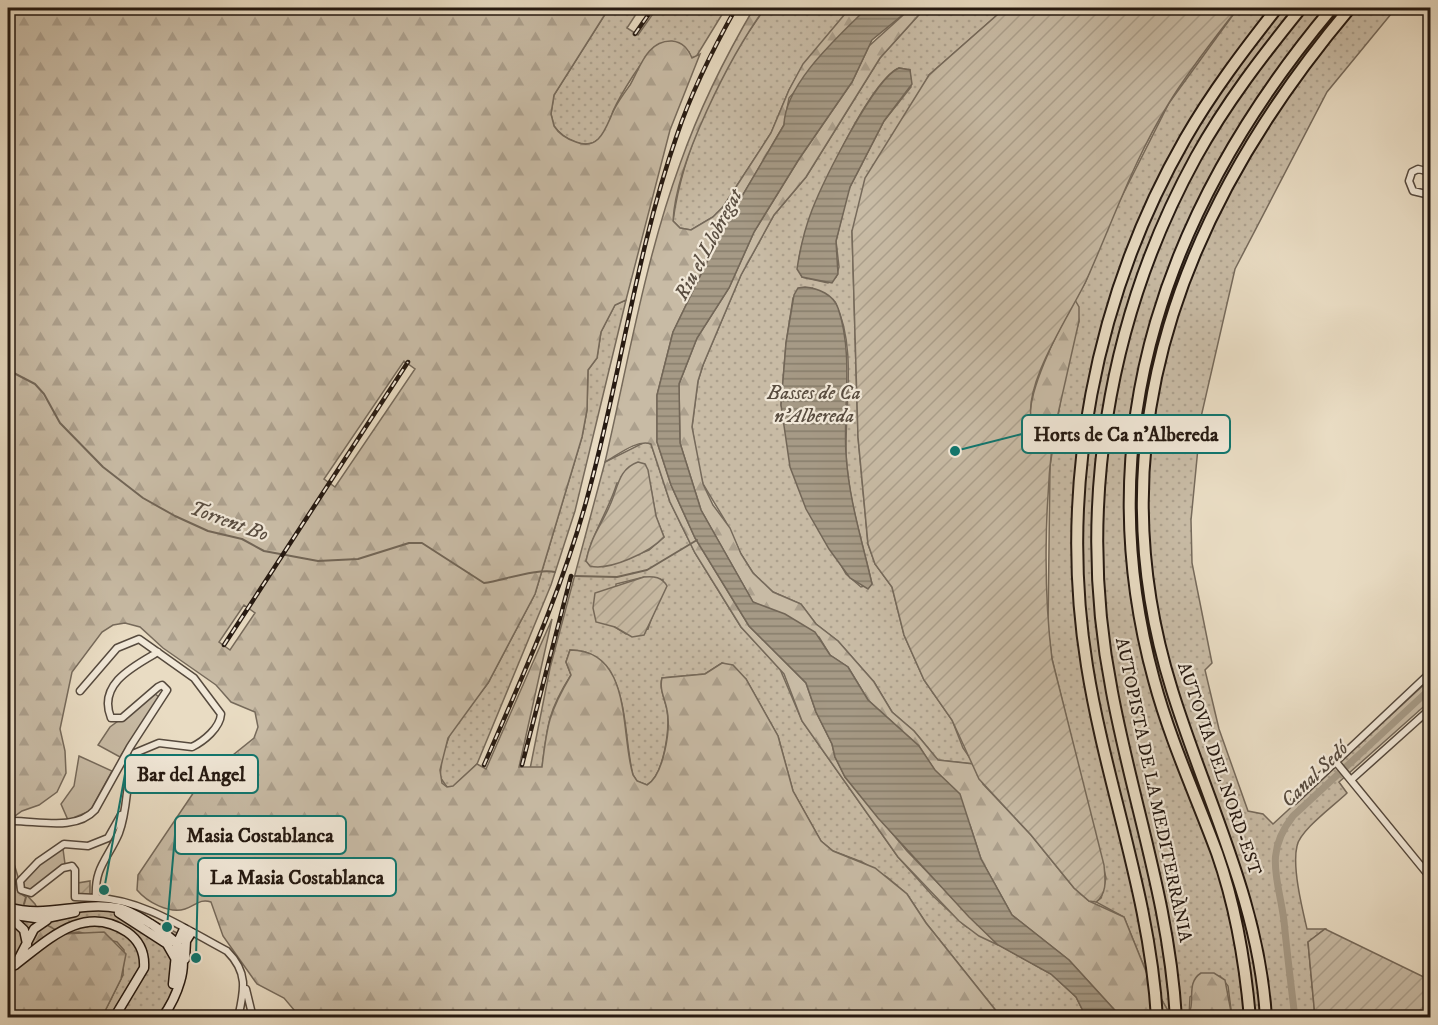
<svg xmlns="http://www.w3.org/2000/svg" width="1438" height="1025" font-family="'IM FELL DW Pica',serif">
<defs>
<pattern id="grass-dots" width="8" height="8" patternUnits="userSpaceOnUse" patternTransform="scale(1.5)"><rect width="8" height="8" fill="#c8bba5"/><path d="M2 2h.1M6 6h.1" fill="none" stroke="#aca08d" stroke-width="1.8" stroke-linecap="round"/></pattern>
<pattern id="forest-firs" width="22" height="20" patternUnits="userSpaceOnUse" patternTransform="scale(1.5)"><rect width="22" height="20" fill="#c8bba5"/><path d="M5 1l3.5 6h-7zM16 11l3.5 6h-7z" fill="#aca08d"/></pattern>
<pattern id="garden-furrows" width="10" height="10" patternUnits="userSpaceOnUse" patternTransform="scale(1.5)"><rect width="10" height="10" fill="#c8bba5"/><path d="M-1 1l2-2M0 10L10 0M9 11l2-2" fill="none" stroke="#aca08d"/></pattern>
<pattern id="water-rules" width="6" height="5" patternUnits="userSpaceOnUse" patternTransform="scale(1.5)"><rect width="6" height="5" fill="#a69a86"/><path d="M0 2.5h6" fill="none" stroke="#877d6c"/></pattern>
</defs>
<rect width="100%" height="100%" fill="#e9dcc3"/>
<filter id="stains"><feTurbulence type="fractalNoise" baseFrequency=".00333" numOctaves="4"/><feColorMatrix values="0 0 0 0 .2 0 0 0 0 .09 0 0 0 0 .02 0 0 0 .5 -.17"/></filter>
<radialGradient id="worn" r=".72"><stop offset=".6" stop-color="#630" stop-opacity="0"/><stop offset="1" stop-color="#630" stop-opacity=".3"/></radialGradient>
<!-- grass -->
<path fill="url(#grass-dots)" stroke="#766a5b" stroke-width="1.5" fill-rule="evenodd" d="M609 8H640L627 28 638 35 657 8H726L696 57 691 58 689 52 657 46C644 55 620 96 613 111 610 120 607 130 601 137 587 152 564 140 554 126L551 114 554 95Z
M765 8H850L802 67 789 90 771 133 723 207 713 217 691 230 680 228 673 221C683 147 721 68 765 8Z
M925 8H1005L929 75 852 231 858 437 868 544 875 564 892 587 904 635 924 680 952 720 963 748 974 764 938 760 914 731 892 712 874 682 838 641 816 624 801 604 773 592 753 573 741 554 726 522 703 484 699 470 692 427 698 381 703 365 741 275 774 215 806 177 880 58ZM899 68 910 70 911 87 884 121 848 191 836 241 839 267 836 277 828 283 802 277C800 271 798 265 799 259 803 223 867 81 899 68ZM812 288 835 302C857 346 845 405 846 453 848 499 862 540 872 584L861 587 846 574 837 558 781 405 786 343 793 298Z
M1238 8H1396L1327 92 1235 269 1201 417 1191 520 1192 563 1212 663 1205 670 1219 729 1248 811 1263 814 1273 824 1430 679V701L1339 782 1347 793C1335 805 1300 830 1297 846 1292 867 1302 908 1307 929H1325L1308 942 1315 1017H1232L1228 986 1220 976 1190 997 1189 1017H1177L1167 1009 1147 974 1124 917 1096 902 1101 898 1106 878 1052 659 1048 628 1050 466 1065 373 1079 321 1075 300 1085 283 1116 208 1169 103Z
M626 300 575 511 551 585 477 764 453 787H447L440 777 442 757 451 731 488 683 535 594 582 437 587 410 588 370 597 358 601 332 615 305Z
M645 442 651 444 670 502 695 553 741 627 780 669 802 721 898 857 932 895 965 926 1051 974 1076 997 1086 1017H1001L926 923 907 894 887 877 862 862 833 851 821 841 793 791 778 736 746 679 722 663 705 674 662 678C659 689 665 699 667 710 670 729 664 775 647 785L637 781 633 775C622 733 631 650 570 650L566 662 571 675C548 711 547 726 542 768L530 769 550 668 605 462ZM617 483H650L656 517 664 537 649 550 616 563 586 561C592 533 609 510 617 483ZM644 577 663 580C662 599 653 611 648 629L626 634 615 627 616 584Z
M101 901 135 911 181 935 188 950V962L168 1017H102L123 975 124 950 117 942 79 932 59 934 45 924 59 909Z"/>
<!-- forest -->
<path fill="url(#forest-firs)" stroke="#766a5b" stroke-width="1.5" fill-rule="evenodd" d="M8 8H609L554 95 551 114 554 126C559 134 567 139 576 142 601 152 606 125 615 108 619 100 625 92 630 85 640 68 647 40 672 41 683 42 688 49 692 58L700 54 670 130 626 300 615 305 601 332 597 358 588 370 587 410 582 437 535 594 488 683 448 738 440 770 442 783 447 787 453 786 477 764 486 769 552 619 519 767H542C547 725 549 712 571 675L566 662 570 650C633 650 620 733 633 775L637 781 647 785C664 775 671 728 667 710 665 699 659 689 662 678L705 674 722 663 733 665 746 679 778 736 793 791 821 841 833 851 875 868 907 894 926 923 1001 1017H300L284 998 257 984 223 936 211 902C200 898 195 906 185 909 169 914 147 902 137 890L138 875 202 780 254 738 258 727 255 712 231 702 216 685 163 648 140 627 125 623 113 625 102 632 72 672 60 729 65 751 66 773 57 792 39 805 22 811 8 821ZM404 361 415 369 335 487 324 479ZM244 605 255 613 230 650 219 642Z
M754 8H765C730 56 676 162 673 221L680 228 691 230 713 217 723 207 771 133 789 90 803 64 850 8H867L789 98 784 125 725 225 673 332 657 395V442L671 485 695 538 749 626 806 683 816 712 832 744 835 757 845 777 907 851 998 945 979 936 959 921 898 857 802 721 784 674 741 627 695 553 670 502 651 444C637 439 618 455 605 462 628 363 645 260 680 164 699 110 725 57 754 8Z
M911 8H925L880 58 806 177 774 215 741 275 703 365 698 381 692 427 703 484 713 505 730 528 741 554 753 573 773 592 801 604 816 624 838 641 874 682 892 712 914 731 938 760 974 764 983 784 1031 835 1074 888 1089 901 1124 917 1147 974 1167 1009 1178 1017H1121L1069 960 1012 915 981 859 970 825 919 746 868 700 848 667 830 655 819 637 753 602 701 510 680 443 679 384 697 338 729 288 754 232 799 159 852 82 869 46Z
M1075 300 1079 307V321L1053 436C1045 435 1038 434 1033 427 1019 404 1063 321 1075 300Z
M8 844 22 890 35 904 45 924 63 934 104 932 126 954 121 979 102 1017H8Z
M1201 973H1214L1225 980 1232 1017H1186C1198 1005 1184 984 1201 973Z"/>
<!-- park -->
<path fill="#c8bba5" stroke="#766a5b" stroke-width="1.5" d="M155 694 159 697 120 757 98 745 110 727Z
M79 756 112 771 90 811 68 820 61 804 74 786Z
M63 849 65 864 32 891 25 888 21 883 45 857Z"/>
<!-- garden -->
<path fill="url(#garden-furrows)" stroke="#766a5b" stroke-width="1.5" d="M1005 8H1238C1214 39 1189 70 1169 103 1134 159 1113 221 1086 281 1071 313 1021 386 1032 423 1035 434 1044 435 1053 436 1045 506 1043 588 1052 659L1104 865C1105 878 1108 893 1096 902L1089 901 1074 888 1031 835 979 779 952 720 924 680 904 635 892 587 875 564 868 544 858 437 852 231 865 178 929 75Z
M638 462 645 464 648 470 656 516 664 537C650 552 610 571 590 566L586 561C591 536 601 526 610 505 618 488 618 469 638 462Z
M644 577C654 576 662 577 667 586L644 635 632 637 615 627 596 622 593 608 595 593Z
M90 881V895L78 896V883Z
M1325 929 1430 980V1017H1315L1308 942Z"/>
<!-- water -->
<path fill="url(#water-rules)" stroke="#726657" stroke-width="1.5" d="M867 8H911L872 40 852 82 799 159 754 232 729 288 697 338 679 384 680 443 701 510 753 602 785 614 815 632 830 655 848 667 868 700 919 746 935 770 960 794 981 859 1012 915 1069 960 1121 1017H1086L1076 997 1051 974 998 945 969 917 878 818 845 777 835 757 832 744 816 712 806 683 749 626 695 538 671 485 657 442V395L673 332 725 225 784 125C785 83 839 36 867 8Z
M899 68 910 70 912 84 884 121 850 187 836 241 838 274 832 283 802 277 797 269C800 249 805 228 812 210 823 182 874 78 899 68Z
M805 287C818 288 834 295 838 308 854 355 843 406 846 454 849 501 862 540 872 584L868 589 850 578 829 549 806 509 790 467 781 405 786 343 794 295 798 288Z"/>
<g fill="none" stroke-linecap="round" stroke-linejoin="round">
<!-- stream -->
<path stroke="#726657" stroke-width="2" d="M8 370 35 384 44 394 60 423 103 467 143 498 175 516 208 531 242 539 264 551 318 561 358 559 409 543H422L484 583C504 580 538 568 555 572
M574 576 617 577 647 570 697 540
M8 863 19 892 26 897 24 904"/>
<!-- canal -->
<path stroke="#a69a86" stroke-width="7" d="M1295 1018C1291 985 1287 953 1284 921 1279 880 1263 854 1293 816L1430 689"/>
<!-- minor casing -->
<g stroke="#564a3e" stroke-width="9">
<path id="minor" d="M1430 172 1418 169 1412 172 1409 181 1413 191 1430 195
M80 691 117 648 139 639 194 678 221 714C220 728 204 741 192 747L159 743 135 753C125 778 129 807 119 833 108 859 94 867 96 898 142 899 187 930 227 951 249 973 244 991 238 1018
M1336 762 1430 877
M1352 779 1430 709
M1294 801 1430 673
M13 821C39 821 76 831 95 810L130 747 167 690 162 685 158 687 122 718H111C97 684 134 666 158 652
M96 898 75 897V870L72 866 63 868 31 893 21 890 20 881 38 862 64 844 88 846 108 838 121 815
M8 972 15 965
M246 989 253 1018"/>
</g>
<!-- secondary casing -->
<g stroke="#251911" stroke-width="11">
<path id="secondary" d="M8 907C45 919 80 901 118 908 129 910 141 918 151 924 160 930 170 936 177 944 192 964 175 1000 162 1018
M119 913 167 944 175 958
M8 914 42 919 75 912
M9 916 24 930 27 944
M185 959 186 941 191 933
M17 962 34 929 47 920
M15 965C48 940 84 903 127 932 140 941 145 953 144 968L114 1018
M173 984 177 944 184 929"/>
</g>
<!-- motorway casing -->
<g stroke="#251911" stroke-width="14">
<path id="motorway" d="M1157 1018C1150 897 1106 785 1087 666 1058 487 1095 296 1185 139 1212 92 1244 50 1277 8
M1176 1018C1169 902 1133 804 1112 692 1076 510 1107 319 1196 157 1226 103 1263 55 1301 8
M1250 1018C1245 961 1236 907 1217 853 1196 796 1170 740 1154 680 1085 428 1169 202 1332 8
M1266 1018C1259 901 1206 800 1172 690 1092 434 1185 204 1350 8"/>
</g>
<!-- minor -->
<use href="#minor" stroke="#f1e8d8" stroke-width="6"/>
<!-- secondary -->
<use href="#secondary" stroke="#f1e8d8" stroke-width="8"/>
<!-- motorway -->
<use href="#motorway" stroke="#e9dcc3" stroke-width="10"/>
<!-- rail casing -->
<g stroke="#251911" stroke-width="4.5">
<path id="rail" d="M635 34 653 8
M224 645 408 362
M484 765C523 675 564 586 589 491 621 373 637 249 677 135 692 90 713 49 736 8
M522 765 571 576"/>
</g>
<!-- rail -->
<use href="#rail" stroke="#f1e8d8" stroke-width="2" stroke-dasharray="7" stroke-linecap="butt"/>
</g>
<g text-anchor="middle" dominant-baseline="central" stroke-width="4.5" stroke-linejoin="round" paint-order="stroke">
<!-- street labels -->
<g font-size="18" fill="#251911" stroke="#f1e8d8">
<text transform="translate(1219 769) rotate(71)">AUTOVIA DEL NORD-EST</text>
<text transform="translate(1153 790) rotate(78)">AUTOPISTA DE LA MEDITERRÀNIA</text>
</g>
<!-- water labels -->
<g font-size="20" font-style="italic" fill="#594d40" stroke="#f1e8d8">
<text transform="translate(709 245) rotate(-62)">Riu el Llobregat</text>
<text x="814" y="393">Basses de Ca<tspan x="814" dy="23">n'Albereda</tspan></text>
<text transform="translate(229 522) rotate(20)">Torrent Bo</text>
<text transform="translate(1315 775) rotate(-44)">Canal Sedó</text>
</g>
</g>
<!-- callouts -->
<path fill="none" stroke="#0f766e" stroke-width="2" d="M955 451L1022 434M104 890L125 774M167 927L175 835M196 958L198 877"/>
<g fill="#0f766e" stroke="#f1e8d8" stroke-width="2">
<circle cx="955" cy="451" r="6"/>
<circle cx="104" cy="890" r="6"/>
<circle cx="167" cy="927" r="6"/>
<circle cx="196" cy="958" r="6"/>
</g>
<g fill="#f1e8d8" stroke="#0f766e" stroke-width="2">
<rect x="1022" y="415" width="208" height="38" rx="6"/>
<rect x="125" y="755" width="133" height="38" rx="6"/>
<rect x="175" y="816" width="171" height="38" rx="6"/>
<rect x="198" y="858" width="198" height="38" rx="6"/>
</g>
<g font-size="20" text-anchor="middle" font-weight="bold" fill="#251911">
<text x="1126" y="441">Horts de Ca n'Albereda</text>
<text x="191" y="781">Bar del Angel</text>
<text x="260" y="842">Masia Costablanca</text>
<text x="297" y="884">La Masia Costablanca</text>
</g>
<!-- margin -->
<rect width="1438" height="1025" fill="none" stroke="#e9dcc3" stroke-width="30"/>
<rect x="9" y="9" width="1420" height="1007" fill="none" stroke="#251911" stroke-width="3"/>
<rect x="15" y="15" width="1408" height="995" fill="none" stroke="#251911" stroke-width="1.5"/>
<rect width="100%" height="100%" filter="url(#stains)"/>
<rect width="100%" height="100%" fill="url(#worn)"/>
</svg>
